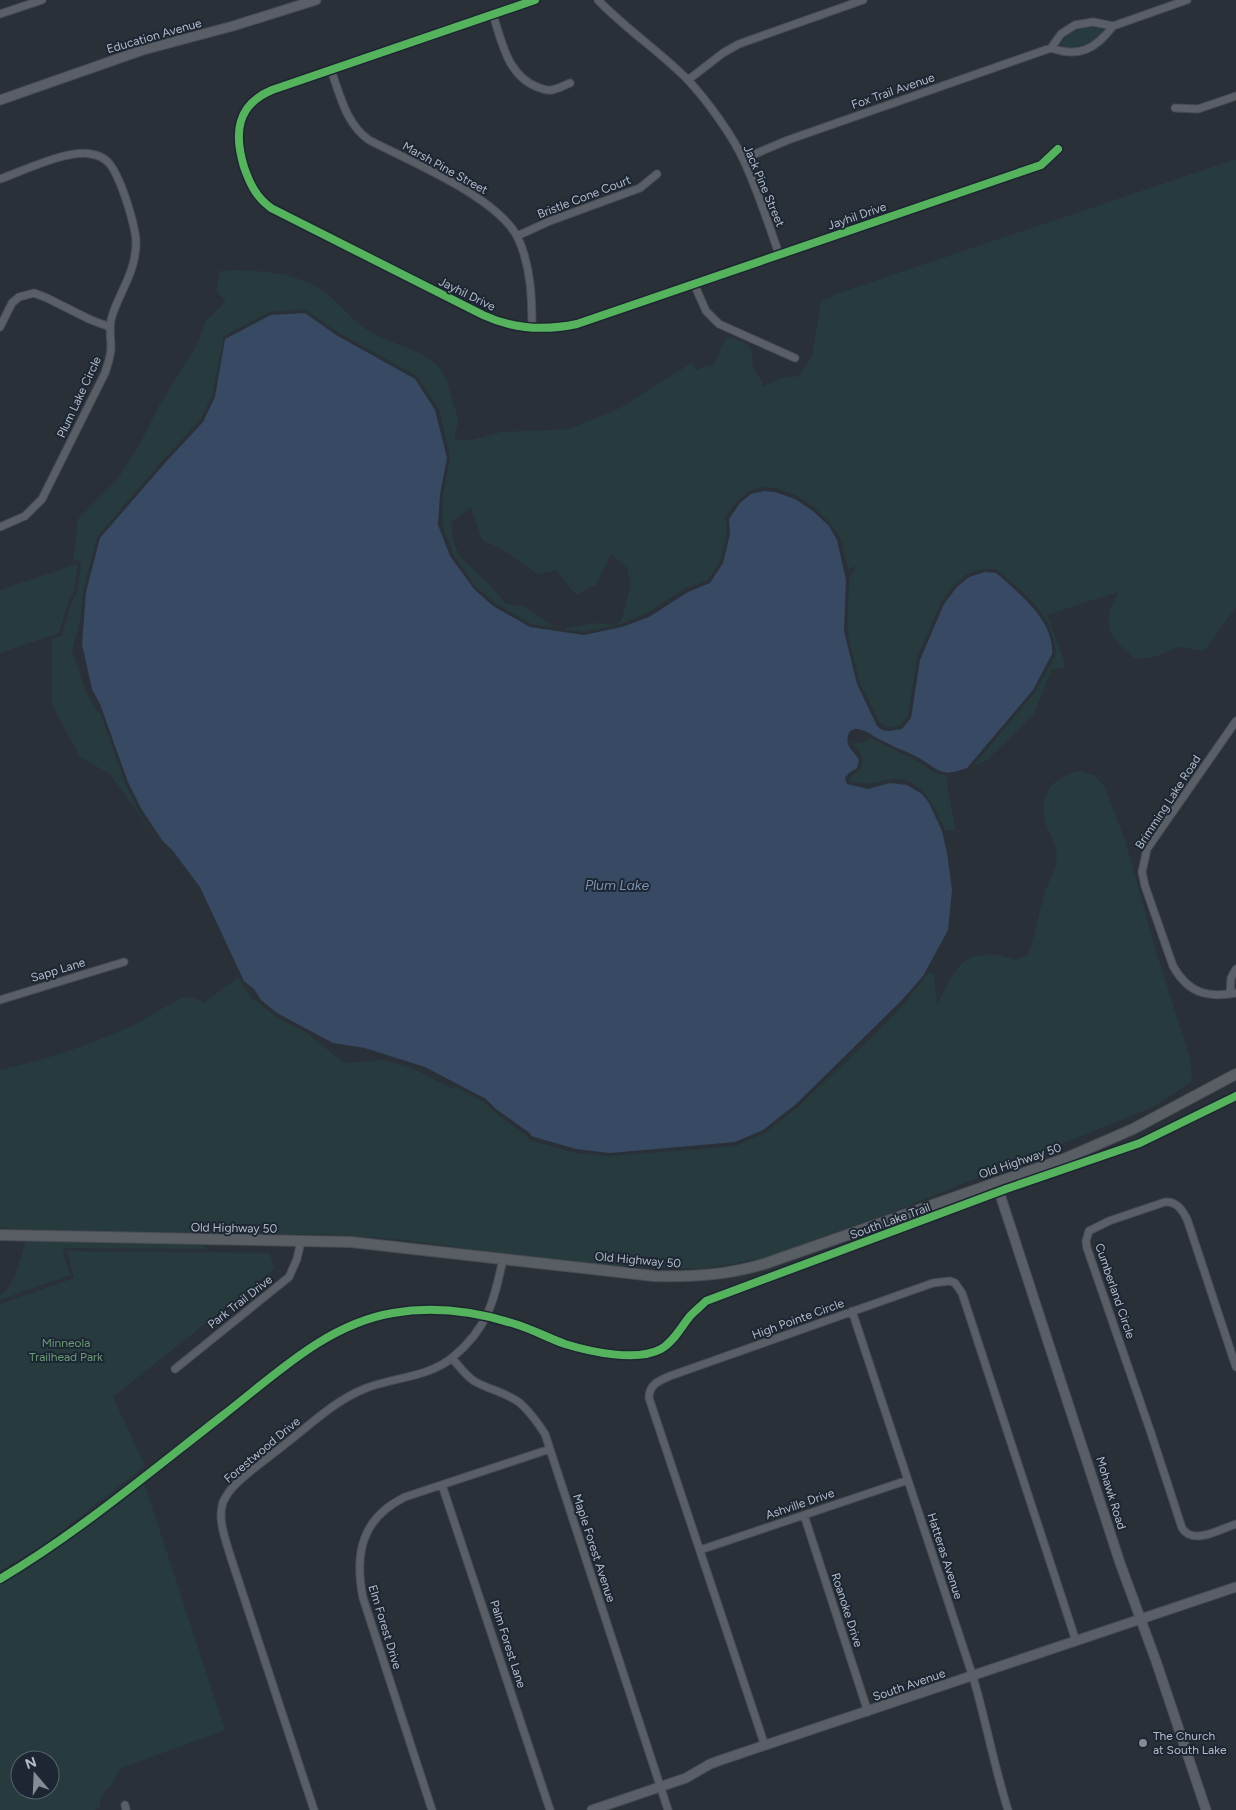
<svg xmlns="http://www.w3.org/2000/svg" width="1236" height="1810" font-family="Figtree,sans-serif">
<rect width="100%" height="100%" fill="#2a3038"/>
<!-- green -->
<path fill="#273a3e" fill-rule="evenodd" d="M1085 27 1101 28 1103 33C1092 44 1075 52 1060 45 1064 35 1075 29 1085 27Z
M1236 159V607L1204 651 1178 647 1155 657 1135 659C1121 646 1105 636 1109 614 1110 607 1116 599 1118 592L1047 615 1064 660V668L1052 669 1034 714 987 760 973 766 1035 692 1055 656 1056 649 1049 625 1036 606 1024 593 996 569H983L967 574 955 584 941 602 917 658 908 716 901 725 889 728 880 723 860 683 847 631 849 579 857 566 848 569 841 539 831 524 815 508 797 496 776 488 763 487 749 491 738 500 726 516 727 534 720 561 708 580 686 588 647 613 621 624 584 632 564 629 592 623 613 625 621 622 631 584 627 568 611 554 596 585 576 595 556 570 537 574 502 549 482 540 471 507 451 523 454 544 461 558 491 586 506 604 524 606 554 627 531 624 495 603 476 587 453 554 442 524 443 495 450 457 439 409 417 376 337 332 305 309 269 312 224 336 212 396 200 420 163 460 97 537 83 591 81 616 72 651 85 689 96 710 100 712 125 783 139 812 163 848 110 774 80 757 52 705V639L62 635 71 604 77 592 81 564 78 560 73 561 78 519 117 480 141 442 159 406 198 343 205 322 226 301 216 291 220 271C250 268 299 273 323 291 339 302 350 319 366 329 391 347 430 347 446 378 448 383 449 390 451 396 453 404 458 414 458 422 457 428 455 434 454 440H472L501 432 569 429 620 408 691 363 696 370 705 366 714 365 726 337C735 338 751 343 752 353 753 359 751 364 754 369 757 376 763 379 763 387L781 378 799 376 812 356 821 301 832 297 833 295Z
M78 564 74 591 68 603 59 633 0 653V590Z
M871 738 919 762 935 773 950 776 946 779 956 831 945 830C934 806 921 773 888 780 873 783 864 786 849 781L851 776 860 770 863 760 858 750 851 743H862Z
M1079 771 1094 775 1105 787 1125 840 1155 948 1190 1058 1192 1074 1191 1082 1153 1107 903 1208 764 1258 703 1269 584 1264 404 1240 325 1234 248 1236 88 1233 0 1228V1070C45 1060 89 1045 132 1026 143 1021 177 998 186 997 193 997 199 999 204 1003L238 977C242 985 248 991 252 999L259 1003 276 1017 307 1033 344 1063 384 1060 412 1068 451 1088 456 1087 484 1102 494 1112 527 1136 530 1140 575 1153 610 1156 736 1146 765 1133 799 1106 877 1032 904 1004 929 972 934 974 937 1005C949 983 956 956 984 955 996 954 1003 955 1014 960L1028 955C1036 934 1039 911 1046 889 1049 880 1054 872 1056 864 1060 844 1048 837 1045 820 1039 793 1054 776 1079 771Z
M26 1240 206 1244 204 1249 65 1248 63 1252 70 1275 0 1300V1295C15 1288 21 1255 26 1240Z
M67 1251 269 1253 275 1268 113 1397 145 1466 45 1544 0 1571V1304L74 1278Z
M141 1473 225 1730 119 1769 112 1785 104 1792 99 1806 100 1808 94 1810H0V1575L47 1547ZM20 1760H50V1790H20Z"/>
<!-- water -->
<path fill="#384963" d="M305 313 336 335 415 379 435 410 447 458 440 494 438 525 450 556 474 589 493 606 530 627 584 635 622 627 649 617 688 592 710 583 723 563 730 534 729 519 740 503 751 494 764 491 775 492 795 499 813 511 829 526 837 540 846 580 844 631 857 684 877 726 882 730 889 731 902 729 911 718 920 660 944 604 957 587 969 577 985 572 996 573C1018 592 1055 621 1052 654L1033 690 967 768C959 770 952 774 944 772 935 770 929 764 921 759 909 752 895 748 883 741 874 737 868 731 858 729 849 728 846 736 848 744 850 750 856 754 859 760L857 768 849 773 845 778 847 784 868 789 890 783 907 785 922 794 929 803 942 831 947 853 952 890 948 930 923 976 901 1001 795 1105 763 1130 735 1142 610 1153 576 1149 531 1136V1134L496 1109 486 1099 425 1067 365 1048 333 1043 277 1013 261 1000 254 989 244 981 200 887 173 851 162 840 142 810 128 782 100 704 92 689 82 644 86 592 100 538 165 463 203 422 215 397 225 339 271 315Z"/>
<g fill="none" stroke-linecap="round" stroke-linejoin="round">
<!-- minor casing -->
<g stroke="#484c53" stroke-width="9">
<path id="minor" d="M535 0 272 90C236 105 234 134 244 167 250 184 256 197 271 208L483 315C513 329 544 331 577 324L1041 165 1058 149
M598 0C626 29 659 51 687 79 706 99 733 136 744 161 758 191 768 223 779 254
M0 14 42 0
M493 15C502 42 508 78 540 88 545 90 551 91 555 89 560 88 565 85 570 83
M1051 48C1079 58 1096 49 1113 26
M331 70C340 95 346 124 369 140 409 161 498 197 518 238 531 267 532 297 532 328
M688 80 723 53 739 44 863 0
M1175 108 1198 109 1236 96
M743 159 788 140 1051 48 1061 34 1075 25 1093 22 1113 26 1187 0
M0 179C23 171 68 149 91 154 97 155 104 158 108 162 120 175 132 216 135 233 137 242 136 251 134 260 130 281 116 299 111 320 109 329 111 338 111 347 111 356 108 364 105 373L42 499 25 516 0 527
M517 236 550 221 640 188 657 174
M694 284 706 311 719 324 795 358
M0 327 12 303 19 297 34 293 47 298 91 320 110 327
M1236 721 1147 849 1142 872 1145 886 1173 966C1188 993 1207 998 1236 993
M1230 994 1231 978 1236 969
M0 1000 124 962
M852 1311 973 1677C986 1721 994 1766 1008 1810
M452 1358C459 1366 465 1375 474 1381 489 1390 506 1392 520 1403 530 1412 538 1423 545 1434L668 1810
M1236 1367 1187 1219C1182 1210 1177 1201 1165 1202L1109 1221 1089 1231 1086 1241 1087 1248 1151 1433 1182 1528C1193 1546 1220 1529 1236 1524
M175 1369 289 1277 297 1259 301 1241
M442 1485 550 1810
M804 1515 868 1712
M700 1550 908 1480
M765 1746 649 1398C649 1385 658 1381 670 1376L933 1283 950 1281 955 1283 962 1293 1076 1641
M125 1805 126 1810
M314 1810 231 1558C226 1541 217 1519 223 1502 226 1496 229 1491 234 1486 248 1471 267 1459 284 1445 309 1426 334 1401 364 1389 393 1377 428 1378 453 1357 488 1328 494 1301 503 1259
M432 1810 363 1598C354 1553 362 1518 405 1497L550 1449"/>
</g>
<!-- tertiary casing -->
<g stroke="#484c53" stroke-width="11">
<path id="tertiary" d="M0 100 143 50 233 26 316 0
M996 1182 1120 1563 1156 1661 1206 1810
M592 1810 686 1778 710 1764 721 1760 1236 1587"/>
</g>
<!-- secondary casing -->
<g stroke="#484c53" stroke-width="12">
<path id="secondary" d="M0 1235 351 1242 654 1276C694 1277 728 1275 767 1263L1064 1159 1133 1129 1236 1074"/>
</g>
<!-- minor -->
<use href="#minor" stroke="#5a5e66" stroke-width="7"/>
<!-- tertiary -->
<use href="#tertiary" stroke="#5a5e66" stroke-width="9"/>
<!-- secondary -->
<use href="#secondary" stroke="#595d64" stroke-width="10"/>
<!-- cycleway casing -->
<g stroke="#1d2633" stroke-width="11">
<path id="cycleway" d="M535 0 272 90C236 105 234 134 244 167 250 184 256 197 271 208L483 315C513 329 544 331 577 324L1041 165 1058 149
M0 1579C79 1532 150 1472 222 1416 274 1376 326 1324 393 1313 433 1306 477 1312 515 1324 532 1329 548 1338 565 1344 591 1352 637 1362 661 1349 674 1342 682 1325 691 1315 696 1310 701 1306 706 1301L1006 1189 1140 1143 1236 1096"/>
</g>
<!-- cycleway -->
<use href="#cycleway" stroke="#56b35d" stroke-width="8"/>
</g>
<!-- markers -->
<circle fill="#848b96" stroke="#1d2633" stroke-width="2" cx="1143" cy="1743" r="5"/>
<g text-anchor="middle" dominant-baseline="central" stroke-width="4" stroke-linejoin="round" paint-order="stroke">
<!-- street labels -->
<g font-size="12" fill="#b4bcc9" stroke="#1d2633">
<text transform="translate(154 36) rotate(-16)">Education Avenue</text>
<text transform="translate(893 91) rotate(-19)">Fox Trail Avenue</text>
<text transform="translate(445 168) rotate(29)">Marsh Pine Street</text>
<text transform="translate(764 186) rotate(67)">Jack Pine Street</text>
<text transform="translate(584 197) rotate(-21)">Bristle Cone Court</text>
<text transform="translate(857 216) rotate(-19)">Jayhil Drive</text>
<text transform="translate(467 294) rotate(26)">Jayhil Drive</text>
<text transform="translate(79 397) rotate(-65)">Plum Lake Circle</text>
<text transform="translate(1168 802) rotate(-57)">Brimming Lake Road</text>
<text transform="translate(58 970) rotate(-17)">Sapp Lane</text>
<text transform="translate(1020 1161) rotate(-19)">Old Highway 50</text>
<text transform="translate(890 1221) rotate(-20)">South Lake Trail</text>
<text transform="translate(234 1228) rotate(1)">Old Highway 50</text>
<text transform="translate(638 1260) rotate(5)">Old Highway 50</text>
<text transform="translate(1115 1291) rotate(71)">Cumberland Circle</text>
<text transform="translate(240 1302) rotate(-38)">Park Trail Drive</text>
<text transform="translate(798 1319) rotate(-20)">High Pointe Circle</text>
<text transform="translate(262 1450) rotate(-40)">Forestwood Drive</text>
<text transform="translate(1111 1493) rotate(73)">Mohawk Road</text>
<text transform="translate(800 1504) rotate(-19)">Ashville Drive</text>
<text transform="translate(594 1548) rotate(72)">Maple Forest Avenue</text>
<text transform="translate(945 1556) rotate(72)">Hatteras Avenue</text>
<text transform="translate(847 1610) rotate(72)">Roanoke Drive</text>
<text transform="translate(385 1627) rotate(73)">Elm Forest Drive</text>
<text transform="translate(508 1644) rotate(72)">Palm Forest Lane</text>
<text transform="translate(909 1685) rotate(-19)">South Avenue</text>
</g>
<!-- park labels -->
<g font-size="12" fill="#6b9a76" stroke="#1d2633">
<text x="66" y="1343">Minneola<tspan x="66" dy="14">Trailhead Park</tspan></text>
</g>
<!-- poi labels -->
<g font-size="12" fill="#b4bcc9" stroke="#1d2633" text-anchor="start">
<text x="1153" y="1736">The Church<tspan x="1153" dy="14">at South Lake</tspan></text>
</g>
<!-- water labels -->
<g font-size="14" font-style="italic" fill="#7c92b1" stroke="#1d2633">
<text x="617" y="885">Plum Lake</text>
</g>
</g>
<!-- north arrow -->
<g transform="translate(35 1775) rotate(341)"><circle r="24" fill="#1d2633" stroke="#59626f"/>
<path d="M0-4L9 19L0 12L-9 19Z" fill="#848b96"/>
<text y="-8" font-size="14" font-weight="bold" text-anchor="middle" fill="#b4bcc9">N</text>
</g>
</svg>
